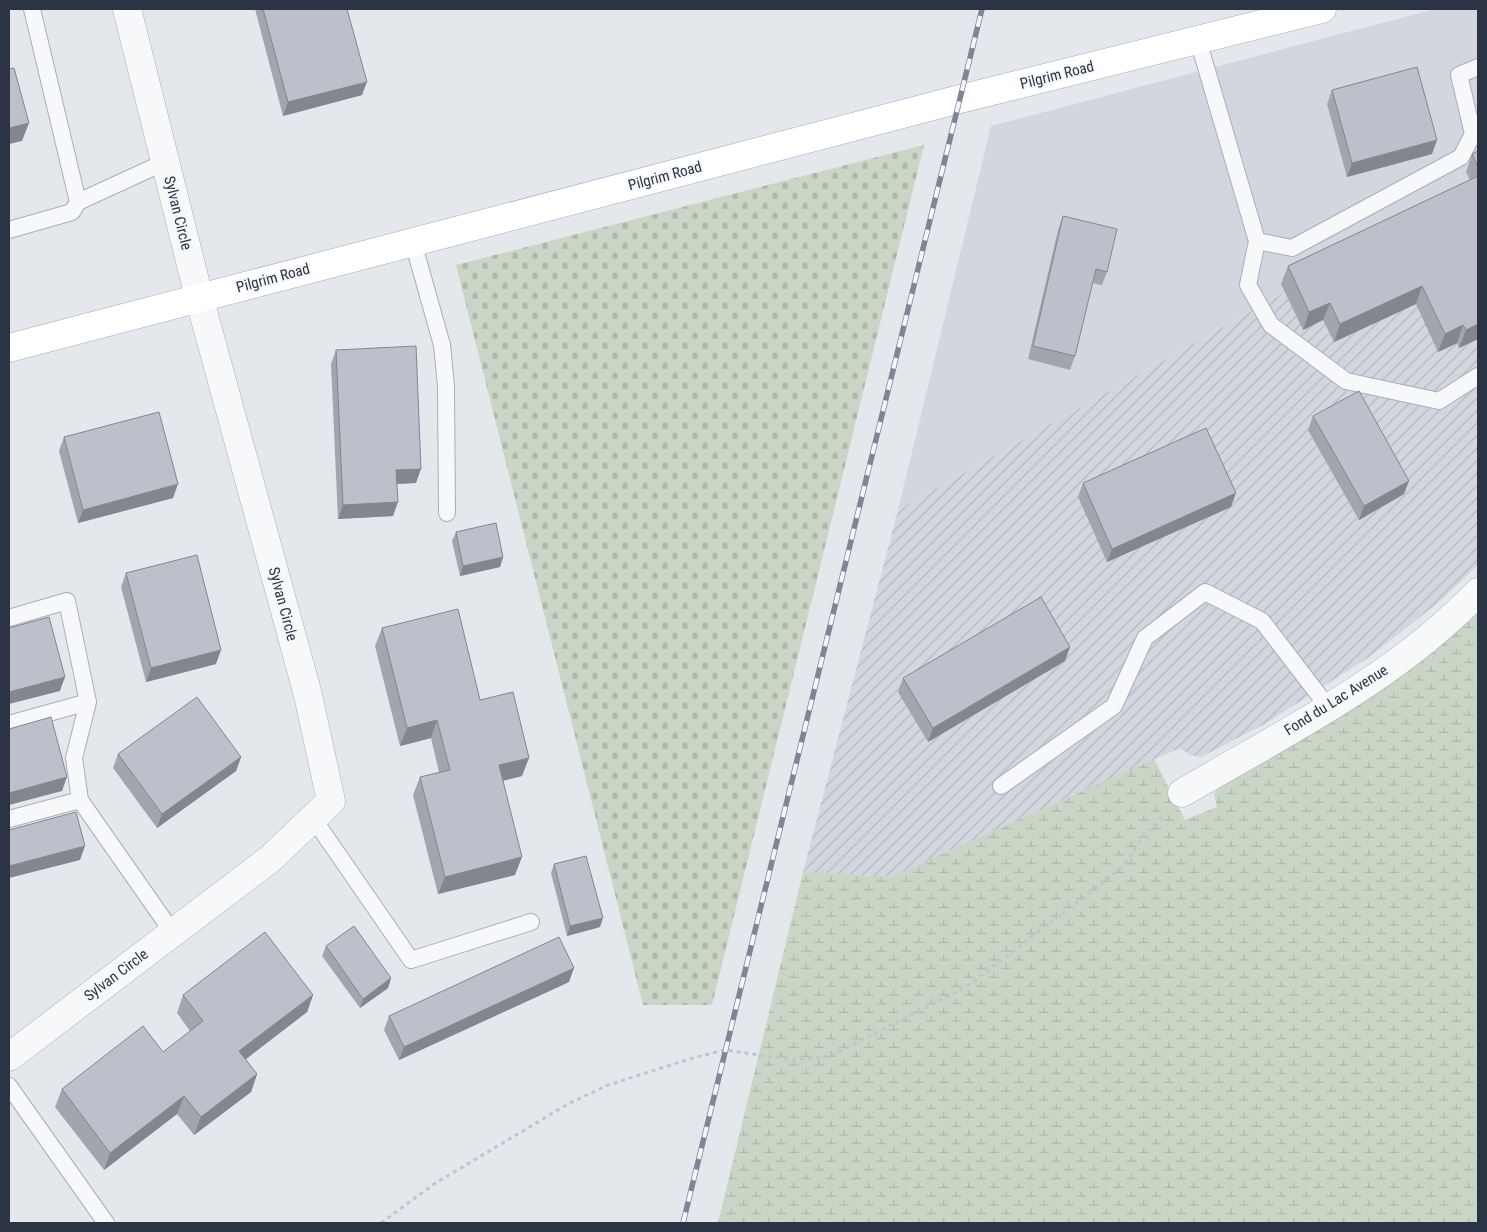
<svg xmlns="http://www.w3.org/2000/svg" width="1487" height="1232" font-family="'Roboto Condensed',sans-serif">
<defs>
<pattern id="industrial-furrows" width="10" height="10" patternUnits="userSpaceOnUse" patternTransform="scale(1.25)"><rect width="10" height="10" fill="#d2d6de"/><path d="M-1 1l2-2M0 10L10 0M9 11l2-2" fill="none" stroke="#b4b8c0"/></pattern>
<pattern id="wetland-marsh" width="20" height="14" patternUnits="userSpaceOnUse" patternTransform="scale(1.25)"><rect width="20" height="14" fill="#c9d6c5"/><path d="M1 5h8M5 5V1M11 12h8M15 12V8" fill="none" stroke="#adb8ab"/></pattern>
<pattern id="cemetery-stones" width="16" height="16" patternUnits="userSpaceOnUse" patternTransform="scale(1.25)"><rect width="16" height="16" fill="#c9d6c5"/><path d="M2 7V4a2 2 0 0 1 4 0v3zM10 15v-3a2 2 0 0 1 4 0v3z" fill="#adb8ab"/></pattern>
</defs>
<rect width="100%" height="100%" fill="#e4e7ec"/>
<!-- built -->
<path fill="#d2d6de" d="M1435 9H1478V183L898 510 991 126Z"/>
<!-- industrial -->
<path fill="url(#industrial-furrows)" d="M1478 183V565L1438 603 1368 658 1263 725 1201 757 1190 755 1180 748 891 877 803 872 898 510Z"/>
<!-- wetland -->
<path fill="url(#wetland-marsh)" d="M1478 610V1223H718L803 872 891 877 1154 759 1185 820 1217 807 1214 794 1222 783Z"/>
<!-- cemetery -->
<path fill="url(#cemetery-stones)" d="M924 145 712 1005H643L456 265Z"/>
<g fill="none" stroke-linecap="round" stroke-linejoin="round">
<!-- service casing -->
<g stroke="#a9aeb7" stroke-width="18">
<path id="service" d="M32 9 78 202
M1198 40 1257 241 1292 248 1461 157 1473 134 1459 75 1478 67
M9 230 72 212 78 202 165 162
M1257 241 1248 285 1271 325 1346 381 1439 401 1478 376
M413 242 442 345 446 386 447 513
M9 618 67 601 88 702 74 758 80 800 173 933
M9 724 88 702
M1001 786 1114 706 1145 638 1205 592 1262 621 1328 707
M313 818 411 960 531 922
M9 819 80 800
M9 1086 106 1223"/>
</g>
<!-- minor casing -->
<g stroke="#a9aeb7" stroke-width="29">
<path id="minor" d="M1182 793C1284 733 1396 678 1478 592
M9 1057 270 859 331 801 308 695 199 297 127 9"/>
</g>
<!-- primary casing -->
<g stroke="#a3abb8" stroke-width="29">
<path id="primary" d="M9 348 960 99 1322 9"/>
</g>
<!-- path -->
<path stroke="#c2c5cb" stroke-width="3" stroke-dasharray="4 4" stroke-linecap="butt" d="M381 1223 434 1184 568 1104 608 1085 693 1058 725 1050 794 1060 830 1056 966 987 1122 868 1142 838 1164 814"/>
<!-- service -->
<use href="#service" stroke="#f7f8fa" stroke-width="16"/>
<!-- minor -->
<use href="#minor" stroke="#f7f8fa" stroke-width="28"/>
<!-- primary -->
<use href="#primary" stroke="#fff" stroke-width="28"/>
<!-- rail casing -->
<g stroke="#7d8696" stroke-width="5.5">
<path id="rail" d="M683 1223 982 9"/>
</g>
<!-- rail -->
<use href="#rail" stroke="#f4f6f9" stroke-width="4" stroke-dasharray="11" stroke-linecap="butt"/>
</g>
<!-- wall -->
<path fill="#a1a5ae" d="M255 9H347L362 95 283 116Z
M1332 90 1432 154 1347 177 1327 104Z
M1478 151V339L1459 348 1457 343 1438 352 1416 304 1334 342 1323 320 1303 330 1281 284 1288 266 1470 180 1466 172 1472 154Z
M1063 216 1107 272 1102 285 1092 283 1075 356 1070 370 1028 359 1058 230Z
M336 350 416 483 397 484 393 516 338 519 331 364Z
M1313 416 1404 494 1359 520 1308 430Z
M64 437 173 498 78 523 59 451Z
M1083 483 1231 507 1107 562 1078 497Z
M456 532 503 557 500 567 460 576 452 541Z
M126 573 216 664 146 682 121 587Z
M382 628 480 700 522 776 503 781 515 875 438 894 413 795 420 777 439 772 431 738 400 746 375 646Z
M1065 661 928 742 898 692 903 678Z
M118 754 241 757 236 771 157 828 113 768Z
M554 864 600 927 567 936 551 873Z
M326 946 391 978 388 988 360 1008 322 956Z
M569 982 399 1060 384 1030 389 1016Z
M183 995H313L307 1012 246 1059 257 1074 251 1092 194 1135 177 1114 104 1170 55 1107 62 1089 163 1052 190 1031 177 1013Z"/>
<!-- shaded-wall -->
<path fill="#83868d" d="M367 82 362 95 283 116 288 102Z
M29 123 22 141 9 144V128Z
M1437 140 1432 154 1347 177 1352 163Z
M1422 286 1416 304 1334 342 1340 324Z
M1330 303 1323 320 1303 330 1309 312Z
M1478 324V339L1459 348 1466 330Z
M1463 325 1457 343 1438 352 1445 334Z
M421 469 416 483 391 484 396 470Z
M1409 481 1404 494 1359 520 1364 506Z
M178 484 173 498 78 523 83 510Z
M1236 493 1231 507 1107 562 1112 549Z
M398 502 393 516 338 519 343 505Z
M503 557 500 567 460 576 463 566Z
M1070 647 1065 661 928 742 933 728Z
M221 650 216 664 146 682 151 668Z
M65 677 60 691 9 704V692Z
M437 720 431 738 400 746 407 728Z
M241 757 236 771 157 828 162 814Z
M529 758 522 776 492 783 499 765Z
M67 777 62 791 9 805V793Z
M85 846 80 860 9 878V866Z
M522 857 515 875 438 894 445 877Z
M603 918 600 927 567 936 570 926Z
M574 968 569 982 399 1060 404 1047Z
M391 978 388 988 360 1008 363 999Z
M313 995 307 1012 233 1069 239 1051Z
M257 1074 251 1092 194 1135 201 1117Z
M184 1096 177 1114 104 1170 110 1153Z"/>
<!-- building -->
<path fill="#bbc0ca" stroke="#83868d" d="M263 9H347L367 82 288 102Z
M1417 67 1437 140 1352 163 1332 90Z
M14 68 29 123 9 128V69Z
M1478 151V167L1472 154Z
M1478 176V324L1466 330 1463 325 1445 334 1422 286 1340 324 1330 303 1309 312 1288 266Z
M1063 216 1117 229 1107 272 1096 269 1075 356 1033 346Z
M416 346 421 469 396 470 398 502 343 505 336 350Z
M1359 391 1409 481 1364 506 1313 416Z
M159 412 178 484 83 510 64 437Z
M1206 428 1236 493 1112 549 1083 483Z
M496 523 503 557 463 566 456 532Z
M197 555 221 650 151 668 126 573Z
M1041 597 1070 647 933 728 903 678Z
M458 609 480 700 513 692 529 758 499 765 522 857 445 877 420 777 450 770 437 720 407 728 382 628Z
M49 617 65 677 9 692V628Z
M197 697 241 757 162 814 118 754Z
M51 717 67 777 9 793V729Z
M76 812 85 846 9 866V830Z
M586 856 603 918 570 926 554 864Z
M354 926 391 978 363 999 326 946Z
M265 932 313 995 239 1051 257 1074 201 1117 184 1096 110 1153 62 1089 143 1026 163 1052 203 1021 183 995Z
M559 937 574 968 404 1047 389 1016Z"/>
<g text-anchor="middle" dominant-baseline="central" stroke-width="4" stroke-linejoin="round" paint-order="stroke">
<!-- street labels -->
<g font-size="15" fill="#2b3445" stroke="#f4f6f9">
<text transform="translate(1057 75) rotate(-14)">Pilgrim Road</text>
<text transform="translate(665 176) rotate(-15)">Pilgrim Road</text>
<text transform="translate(178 213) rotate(76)">Sylvan Circle</text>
<text transform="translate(273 278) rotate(-15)">Pilgrim Road</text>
<text transform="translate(283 604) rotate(75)">Sylvan Circle</text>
<text transform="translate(1336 700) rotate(-32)">Fond du Lac Avenue</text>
<text transform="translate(116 975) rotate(-37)">Sylvan Circle</text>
</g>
</g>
<!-- border -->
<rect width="1487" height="1232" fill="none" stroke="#2b3445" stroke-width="20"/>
</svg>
